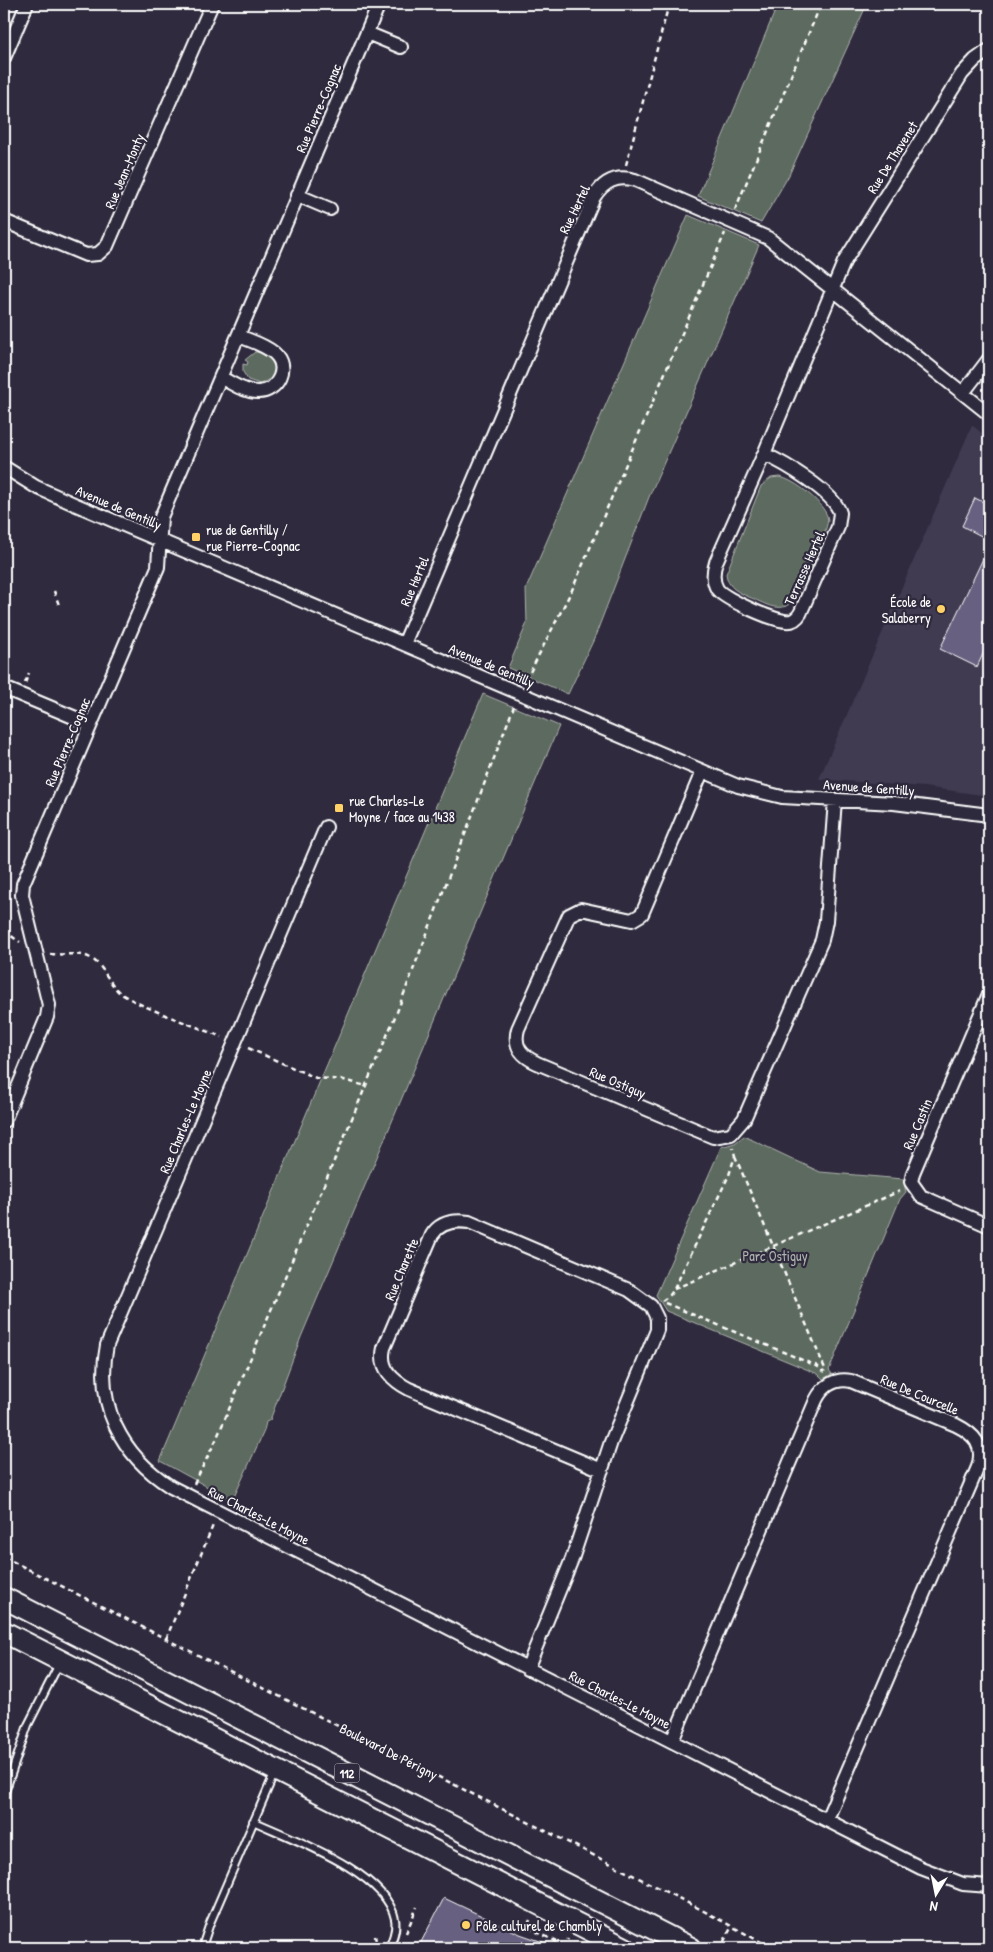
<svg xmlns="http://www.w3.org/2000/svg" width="993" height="1952" font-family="'Patrick Hand',sans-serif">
<rect width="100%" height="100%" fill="#2f2a3d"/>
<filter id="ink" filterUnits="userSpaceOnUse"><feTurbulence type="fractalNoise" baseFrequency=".02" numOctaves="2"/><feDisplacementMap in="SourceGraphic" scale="10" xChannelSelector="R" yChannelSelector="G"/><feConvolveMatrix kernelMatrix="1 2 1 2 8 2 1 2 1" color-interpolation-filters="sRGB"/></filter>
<g filter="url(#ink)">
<!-- built -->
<path fill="#403a51" d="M972 425 989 439V796L924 787 819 779Z"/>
<!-- green -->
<path fill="#5d6a5f" stroke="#aeb4af" d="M778 4H867L789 175 761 223 698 196Z
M688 215 759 245 649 497 594 639 568 694 508 668 527 623 526 589Z
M255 352C270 351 279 365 272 378L260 384 248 380 243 372V364L247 365 248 362 245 360Z
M779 477C794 479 827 505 828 520 826 535 799 601 786 606 774 611 760 601 749 597 738 592 728 588 726 574L761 486 771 478Z
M483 694 559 726 301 1337 270 1420 266 1422 264 1431 234 1497 228 1498 160 1461Z
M744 1136 820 1172 903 1179 906 1192 900 1199 829 1370 832 1374 823 1379 818 1374 666 1311 656 1295 721 1147 735 1143Z"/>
<!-- building -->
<path fill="#676180" stroke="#fff" d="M975 498 989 505V540L962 526Z
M989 546V641L977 667 940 649Z
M444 1898 520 1934 560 1948H418Z"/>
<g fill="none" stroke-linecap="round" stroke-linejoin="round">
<!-- lane casing -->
<g stroke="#fff" stroke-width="10">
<path id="lane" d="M4 1795 28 1725 60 1662
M253 1821C292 1839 386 1872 395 1919 397 1929 393 1939 389 1948
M206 1948 204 1941 210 1923 275 1772"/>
</g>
<!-- street casing -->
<g stroke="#fff" stroke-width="16">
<path id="street" d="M367 33 401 47
M4 58 27 4
M297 195 330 209
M4 221 86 255 98 254 107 246 212 4
M222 378C233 384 245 392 258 392 278 392 290 367 274 353 265 345 251 341 239 336
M963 393 989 359
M764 454C784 463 834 492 840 513L838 527 803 607C801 613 798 619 791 621 779 624 724 599 717 589 712 580 713 571 716 562L764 454 844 262 962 74 975 60 989 50
M4 467 36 487 74 504 738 786 782 797 894 803 989 815
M404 644 594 197C604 181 617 175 635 180L768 238 989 414
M4 688 90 724
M702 772 642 914 632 920 581 909 569 915 518 1029C513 1047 522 1056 537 1063L713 1137 731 1134 744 1119 822 940 826 921 835 800
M326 827 107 1345C95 1405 121 1455 171 1487L921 1868 963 1884 989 1886
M989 994 913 1173 911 1182 921 1196 989 1226
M4 1121 47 1017 49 1005 22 895 23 884 158 567 161 517 379 4
M527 1669 572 1559 611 1442 657 1330V1318L651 1306 629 1290 469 1222C454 1220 440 1222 432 1235L384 1348C379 1368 392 1380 409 1389L602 1470
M672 1741 816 1400C823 1386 835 1378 851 1381L956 1425C974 1434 985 1445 978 1467L827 1819"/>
</g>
<!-- primary casing -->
<g stroke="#fff" stroke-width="24">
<path id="primary" d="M4 1598 691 1948
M4 1632 625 1948"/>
</g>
<!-- path -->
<path stroke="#fff" stroke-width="2.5" stroke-dasharray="5 4" stroke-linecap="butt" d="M626 165 669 4
M735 210 821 4
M54 591 60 608
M526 680 572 590 725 233
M25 683 29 673
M4 931 20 942
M50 954C77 956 90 948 106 975 111 982 116 991 123 995 152 1012 191 1024 222 1037
M248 1048 316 1078 344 1080 366 1086
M735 1156 826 1371
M674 1289 900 1191
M662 1301 670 1295 674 1289 729 1175 735 1156 733 1148
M665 1303 817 1366 825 1372
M194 1484 216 1440 397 1012 514 706
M4 1557 698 1908 772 1948
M166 1639 214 1523
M530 1920 527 1927 565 1946
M406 1933 417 1907
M375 1935 377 1948
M563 1948 568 1939
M709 1948 721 1947 732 1926"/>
<!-- lane -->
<use href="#lane" stroke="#2f2a3d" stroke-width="6"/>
<!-- street -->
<use href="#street" stroke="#2f2a3d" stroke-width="12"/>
<!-- primary -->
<use href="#primary" stroke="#2f2a3d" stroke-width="20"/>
</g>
</g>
<!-- markers -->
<g fill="#ffd166" stroke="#2f2a3d" stroke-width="2">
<rect x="191" y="532" width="10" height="10" rx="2.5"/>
<circle cx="941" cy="609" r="5"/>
<rect x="334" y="803" width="10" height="10" rx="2.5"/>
<circle cx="466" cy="1925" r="5"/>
</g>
<g text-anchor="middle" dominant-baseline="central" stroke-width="4.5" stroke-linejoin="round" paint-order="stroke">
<!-- shield labels -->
<rect fill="#2f2a3d" stroke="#c1bfc5" stroke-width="1" x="334.5" y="1763.5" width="25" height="19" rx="4"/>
<g font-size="12" font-weight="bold" fill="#fff">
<text x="347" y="1773">112</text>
</g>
<!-- street labels -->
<g font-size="14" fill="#fff" stroke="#2f2a3d">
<text transform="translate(318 108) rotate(-67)">Rue Pierre-Cognac</text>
<text transform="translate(892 157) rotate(-58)">Rue De Thavenet</text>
<text transform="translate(124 171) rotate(-67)">Rue Jean-Monty</text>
<text transform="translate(574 209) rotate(-64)">Rue Hertel</text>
<text transform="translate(119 507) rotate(23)">Avenue de Gentilly</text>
<text transform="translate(804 568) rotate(-66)">Terrasse Hertel</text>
<text transform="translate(414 581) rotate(-67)">Rue Hertel</text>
<text transform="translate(492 665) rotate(23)">Avenue de Gentilly</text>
<text transform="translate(67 742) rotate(-67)">Rue Pierre-Cognac</text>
<text transform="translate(869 787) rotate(4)">Avenue de Gentilly</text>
<text transform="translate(618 1082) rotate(23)">Rue Ostiguy</text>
<text transform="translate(185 1121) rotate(-67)">Rue Charles-Le Moyne</text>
<text transform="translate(917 1124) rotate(-67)">Rue Castin</text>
<text transform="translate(401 1269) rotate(-67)">Rue Charette</text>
<text transform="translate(920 1394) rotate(23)">Rue De Courcelle</text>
<text transform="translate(259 1515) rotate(27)">Rue Charles-Le Moyne</text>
<text transform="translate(620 1699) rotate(27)">Rue Charles-Le Moyne</text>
<text transform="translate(389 1751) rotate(27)">Boulevard De Périgny</text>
</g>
<!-- poi labels -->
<g font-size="14" fill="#fff" stroke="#2f2a3d" text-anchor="start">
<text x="206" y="529">rue de Gentilly /<tspan x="206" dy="16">rue Pierre-Cognac</tspan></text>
<text x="931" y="601" text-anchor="end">École de<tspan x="931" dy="16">Salaberry</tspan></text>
<text x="349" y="800">rue Charles-Le<tspan x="349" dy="16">Moyne / face au 1438</tspan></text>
<text x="476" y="1925">Pôle culturel de Chambly</text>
</g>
<!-- park labels -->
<g font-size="14" fill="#aeb4af" stroke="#2f2a3d">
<text x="775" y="1255">Parc Ostiguy</text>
</g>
</g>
<!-- margin -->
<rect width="993" height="1952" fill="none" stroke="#2f2a3d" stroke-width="20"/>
<rect x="10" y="10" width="973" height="1932" fill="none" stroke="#fff" stroke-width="2" filter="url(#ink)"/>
<!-- north arrow -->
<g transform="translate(936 1894) rotate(190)" stroke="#2f2a3d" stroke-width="4" paint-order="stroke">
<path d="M0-4L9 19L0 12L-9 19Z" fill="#ffffff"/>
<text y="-8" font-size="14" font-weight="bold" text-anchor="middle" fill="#ffffff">N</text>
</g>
</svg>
